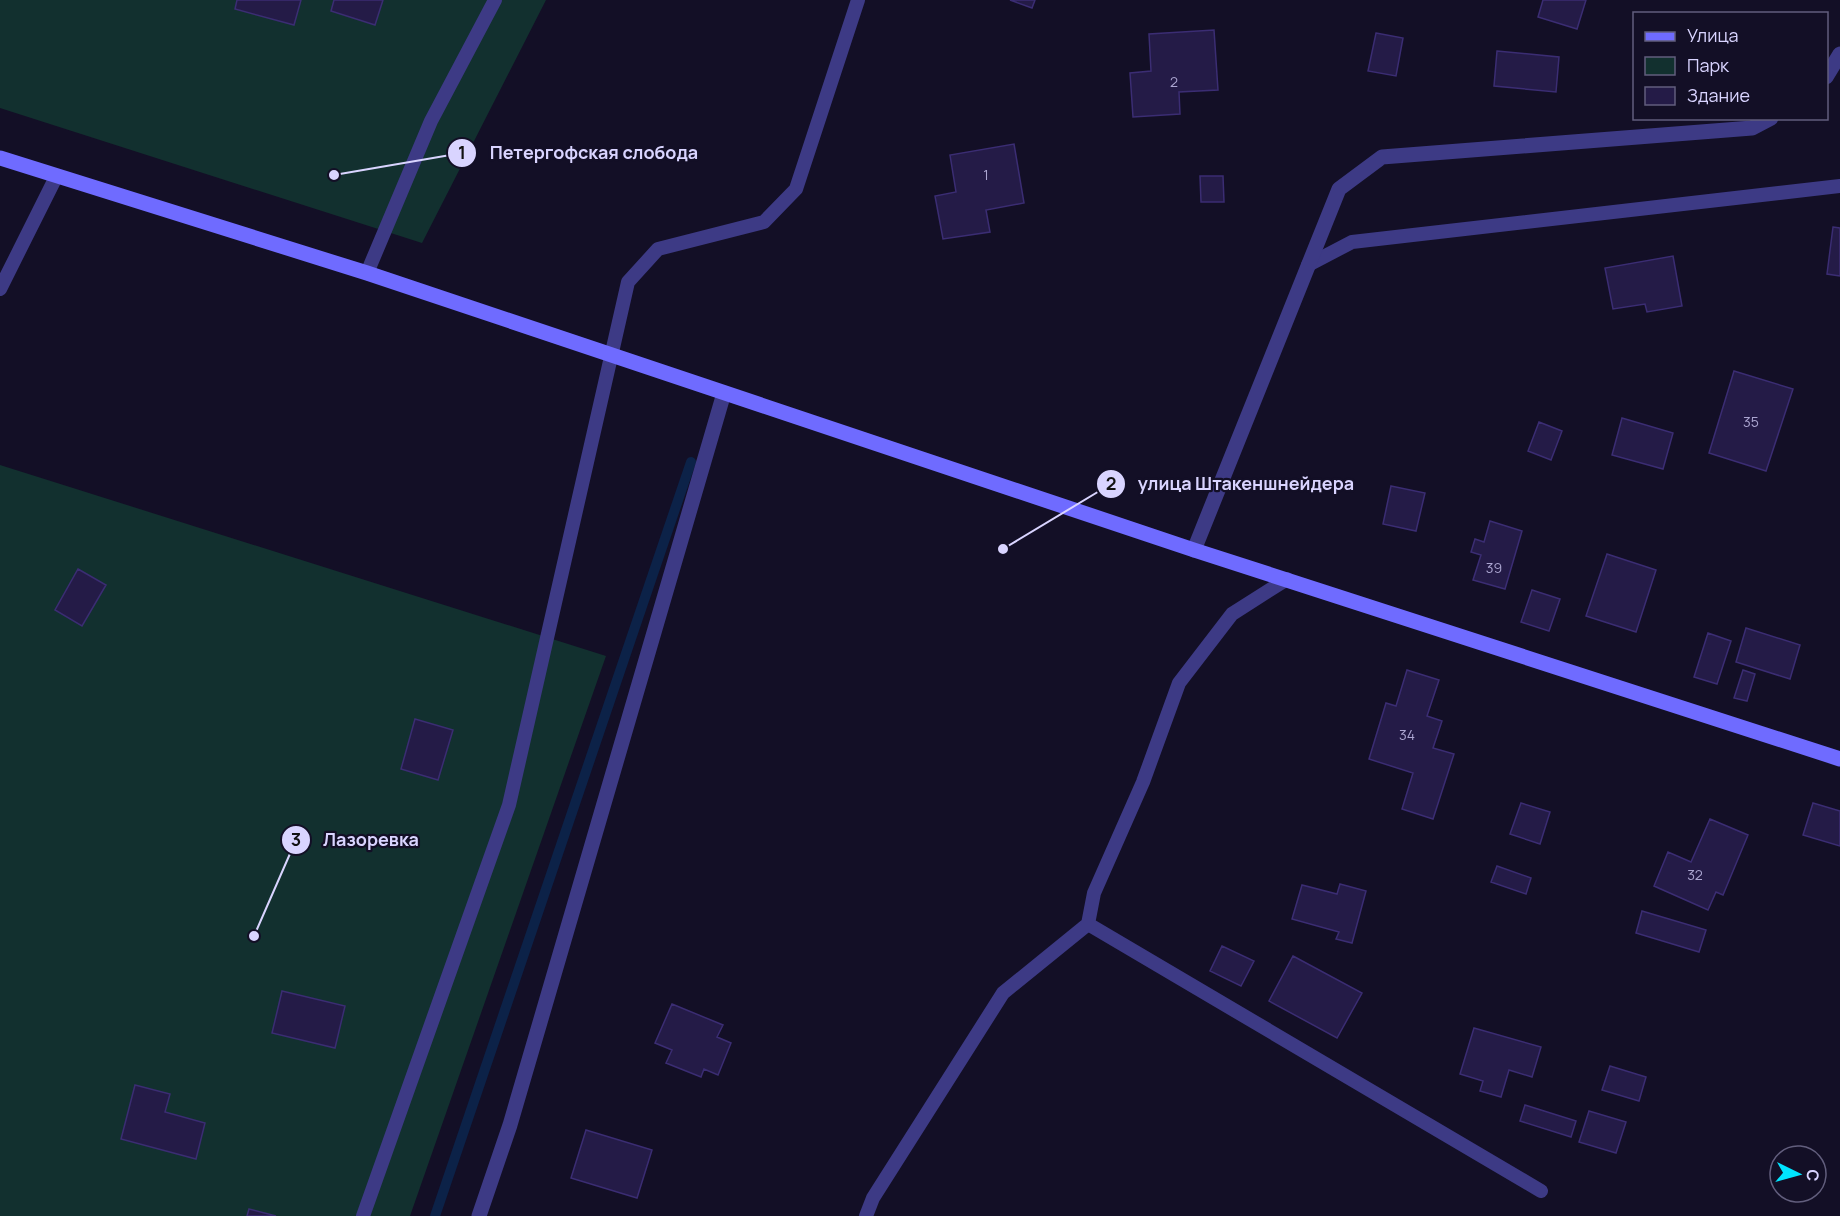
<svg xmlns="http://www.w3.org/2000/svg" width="1840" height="1216" font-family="Manrope,sans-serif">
<rect width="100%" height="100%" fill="#130f26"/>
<!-- green -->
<path fill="#12302f" d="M0 0H546L422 243 0 108Z
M0 465 606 656 410 1216H0Z"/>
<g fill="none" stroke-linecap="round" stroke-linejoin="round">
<!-- stream -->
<path stroke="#0c2248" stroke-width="10" d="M435 1216 691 462"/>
</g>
<!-- building -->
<path fill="#241b47" stroke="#3b2d73" stroke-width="1.5" d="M237 0H301L294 25 235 9Z
M334 0H383L375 25 331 11Z
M1010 0H1035L1032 8Z
M1543 0H1586L1577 29 1538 17Z
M1214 30 1218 90 1179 92 1180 114 1133 117 1130 73 1151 71 1149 34Z
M1376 33 1403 38 1396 76 1368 71Z
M1497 51 1559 57 1556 92 1494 86Z
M1014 144 1024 203 986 210 990 232 943 239 935 196 956 192 950 155Z
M1200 176H1223L1224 202H1201Z
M1833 227 1840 228V276L1827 274Z
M1673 256 1682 306 1647 312 1645 304 1613 309 1605 268Z
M1734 371 1793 389 1766 471 1709 453Z
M1622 418 1673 433 1663 469 1612 455Z
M1539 422 1562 431 1551 460 1528 451Z
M1391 486 1425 493 1416 531 1383 524Z
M1490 521 1522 531 1505 589 1473 580 1481 555 1471 552 1475 539 1484 542Z
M1607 554 1656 570 1636 632 1586 616Z
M78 569 106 585 82 626 55 610Z
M1532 590 1560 599 1549 631 1521 622Z
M1746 628 1800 645 1790 679 1736 662Z
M1708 633 1731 641 1717 684 1694 677Z
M1407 670 1439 680 1427 716 1442 721 1433 748 1454 754 1433 819 1402 809 1413 773 1369 759 1386 703 1396 706Z
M1743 670 1755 674 1747 701 1734 698Z
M415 719 453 730 438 780 401 769Z
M1521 803 1550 812 1540 844 1510 834Z
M1813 803 1840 811V846L1803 835Z
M1710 819 1748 835 1723 895 1716 892 1708 910 1654 886 1668 852 1691 862Z
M1497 866 1531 878 1526 894 1491 882Z
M1340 884 1366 891 1352 943 1336 939 1339 932 1292 919 1302 885 1337 894Z
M1642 911 1706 930 1699 952 1636 933Z
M1222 946 1254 961 1241 986 1210 971Z
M1293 956 1362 993 1337 1038 1269 1001Z
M282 991 345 1006 335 1048 272 1033Z
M672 1004 723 1025 717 1037 731 1043 718 1075 704 1069 701 1077 666 1063 672 1050 655 1043Z
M1474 1028 1541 1047 1532 1077 1509 1070 1501 1097 1480 1091 1483 1081 1460 1074Z
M1610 1066 1646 1077 1639 1101 1602 1090Z
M135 1085 170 1094 165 1112 205 1123 196 1159 121 1139Z
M1525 1105 1576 1121 1571 1137 1520 1121Z
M1589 1111 1626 1122 1616 1153 1579 1142Z
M586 1130 652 1150 637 1198 571 1178Z
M249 1209 276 1216H247Z"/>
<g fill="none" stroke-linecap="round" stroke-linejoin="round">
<!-- lane -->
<path stroke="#3d3a85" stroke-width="14" d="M1308 265 1352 242 1840 186
M367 273 431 121 495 0
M0 289 56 177
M1287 579 1232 614 1179 683 1143 782 1094 893 1088 924 1541 1191
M363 1216 509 805 628 282 658 249 764 222 796 189 858 0
M866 1216 873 1198 1003 993 1088 924"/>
<!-- street -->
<path stroke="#3d3a85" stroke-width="15" d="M1826 77 1840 54
M1194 550 1339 189 1382 157 1752 128 1771 118
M479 1216 510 1125 724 393"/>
<!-- secondary -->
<path stroke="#6f6bff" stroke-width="15" d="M0 158 367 273 1194 550 1840 759"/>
</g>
<g text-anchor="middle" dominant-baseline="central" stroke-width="4.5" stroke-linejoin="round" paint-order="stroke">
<!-- number labels -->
<g font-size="14" fill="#aca6d1">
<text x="1174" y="81">2</text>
<text x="986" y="174">1</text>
<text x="1751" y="421">35</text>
<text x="1494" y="567">39</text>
<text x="1407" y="734">34</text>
<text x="1695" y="874">32</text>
</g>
</g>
<!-- callouts -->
<path fill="none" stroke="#d9d4ff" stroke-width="2" d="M334 175L462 153M1003 549L1111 484M254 936L296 840"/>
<g fill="#d9d4ff" stroke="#130f26" stroke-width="2">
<circle cx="334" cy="175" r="6"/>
<circle cx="1003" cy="549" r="6"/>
<circle cx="254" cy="936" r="6"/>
<circle cx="462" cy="153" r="15"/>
<circle cx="1111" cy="484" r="15"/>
<circle cx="296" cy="840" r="15"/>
</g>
<g font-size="18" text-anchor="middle" font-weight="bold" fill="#111">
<text x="462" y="159">1</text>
<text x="1111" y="490">2</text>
<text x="296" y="846">3</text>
</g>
<g font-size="18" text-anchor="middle" font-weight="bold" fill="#d9d4ff" stroke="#130f26" stroke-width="4.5" stroke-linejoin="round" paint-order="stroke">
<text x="594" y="159">Петергофская слобода</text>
<text x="1246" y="490">улица Штакеншнейдера</text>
<text x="371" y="846">Лазоревка</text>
</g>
<!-- legend -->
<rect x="1633" y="12" width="195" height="108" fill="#130f26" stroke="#625e7d" stroke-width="1.5"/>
<rect x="1645" y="32" width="30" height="9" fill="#6f6bff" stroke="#625e7d" stroke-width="1.5"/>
<text x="1687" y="42" font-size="18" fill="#d9d4ff">Улица</text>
<rect x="1645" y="57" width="30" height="18" fill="#12302f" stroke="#625e7d" stroke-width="1.5"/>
<text x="1687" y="72" font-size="18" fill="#d9d4ff">Парк</text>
<rect x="1645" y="87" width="30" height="18" fill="#241b47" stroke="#625e7d" stroke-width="1.5"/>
<text x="1687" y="102" font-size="18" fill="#d9d4ff">Здание</text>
<!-- north arrow -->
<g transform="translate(1798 1174) rotate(95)"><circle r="28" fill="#130f26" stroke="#625e7d" stroke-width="1.5"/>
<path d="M0-4.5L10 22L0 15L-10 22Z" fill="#00e5ff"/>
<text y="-9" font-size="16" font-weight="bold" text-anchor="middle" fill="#d9d4ff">С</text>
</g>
</svg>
